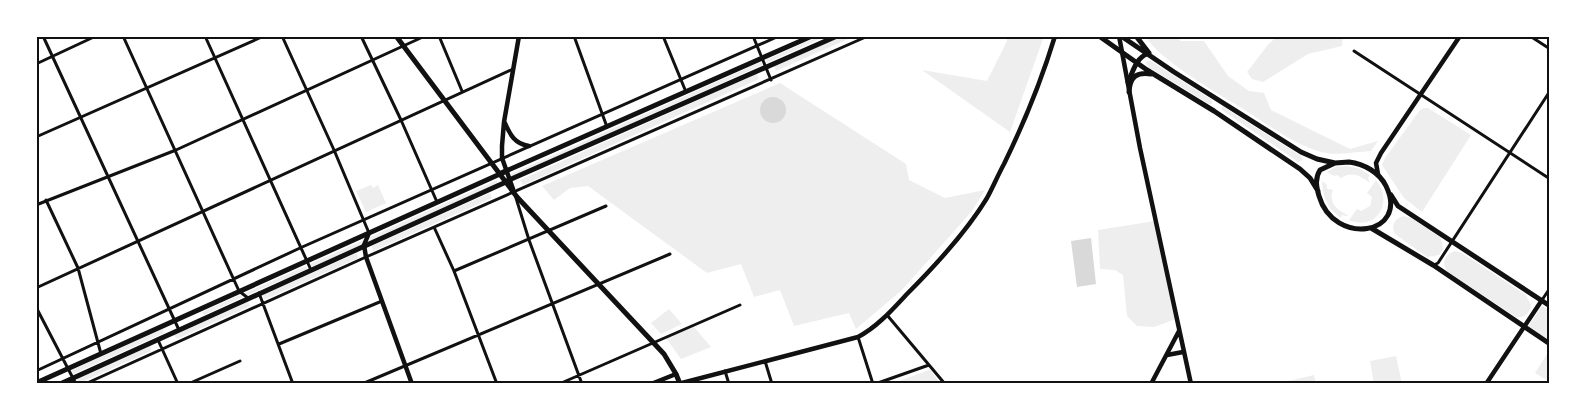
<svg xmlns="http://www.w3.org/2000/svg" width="1586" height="420" font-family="Roboto,sans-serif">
<rect width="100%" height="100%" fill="#fff"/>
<!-- green -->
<path fill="#eee" d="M820 36H826L767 63 766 60Z
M841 36H855L776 71 774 66Z
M1007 36H1044L1010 132 922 70 987 81 1007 41Z
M1145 36H1179L1180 41H1204L1228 76 1249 91 1264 93 1271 110 1350 149 1378 141 1371 151C1355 152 1336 156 1321 152 1291 143 1266 123 1240 107 1214 91 1161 61 1145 36Z
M1277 36H1343L1342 46 1308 54 1263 82 1252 79 1247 72 1267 46Z
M1147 61H1151L1212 100V104H1209L1150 68 1146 64Z
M761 62 762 65 512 177 511 174Z
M757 74 759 79 523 185 520 180Z
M780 83 906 164 909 180 945 198 985 190 972 211 902 290 856 329 849 313 794 326 780 290 754 297 741 264 707 273 588 186 570 188 554 200 542 186Z
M1222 106 1301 156 1303 160 1298 162 1222 110Z
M1424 108H1428L1471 135 1422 212 1404 198 1382 165 1385 158 1420 110Z
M1347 166 1360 169 1370 175 1368 178 1370 183C1360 175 1351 171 1341 178L1337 175 1334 176 1327 172 1336 167Z
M497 180V184L369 241 370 237Z
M1376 180C1394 202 1377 232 1349 220L1357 209 1361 211 1370 206 1372 197 1367 193Z
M1322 181 1327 185V189L1333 190C1328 203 1337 210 1348 215L1347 216 1342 215 1341 218C1327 208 1323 198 1322 181Z
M371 185 373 188 378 185 386 203 366 212 356 191Z
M490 193 492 198 373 251 372 246Z
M1403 216 1411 218 1441 238 1443 249 1439 255 1427 257 1395 234C1391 226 1394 219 1403 216Z
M1155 221 1176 319 1154 327 1137 326 1127 316 1123 275 1115 270 1100 269 1098 230Z
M364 240 363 244 312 267 310 264Z
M1455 251 1462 253 1526 295 1531 305C1530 313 1525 318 1516 317L1448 272C1441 264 1444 254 1455 251Z
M357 253 358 258 264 300 263 295Z
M306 266 307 269 248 295 245 293Z
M240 295 243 297 204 315 202 312Z
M248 302 250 306 177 339 174 335Z
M1542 306 1550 311V341L1528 327Z
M669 309 682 324 661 334 651 323Z
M694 327 711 347 681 359 666 338Z
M163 329 164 333 73 374 72 370Z
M151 345V351L79 383 77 378Z
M1549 351H1550V382L1535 373Z
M1396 356 1402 384H1374L1370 361Z
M930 370 941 384H891L929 370Z
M1314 375 1316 384H1276Z"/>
<!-- water -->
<path fill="#d9d9d9" d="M760 110a13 13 0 1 1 26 0a13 13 0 1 1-26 0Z
M1091 238 1096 284 1077 287 1071 241Z"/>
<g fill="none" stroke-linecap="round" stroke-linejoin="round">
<!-- minor -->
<path stroke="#111" stroke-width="3" d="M43 36 179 330
M123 36 239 291 248 298
M205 36 311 270
M282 36 334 150 369 233
M361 36 401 120 437 202
M439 36 462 91
M574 36 607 127
M663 36 686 92
M753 36 771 80
M1530 36 1550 49
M1354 51 1550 179
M36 64 96 36
M36 137 264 36
M516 198 529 240 582 384
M46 200 78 268 101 354
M36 205 176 150 425 36
M434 227 454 271 497 384
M1434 265 1438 263 1550 91
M454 271 606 206
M36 288 513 69
M259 293 293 384
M1542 300 1550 288
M36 307 76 384
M887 315 945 384
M858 337 873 384
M158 340 178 384
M279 344 382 301
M765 361 772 384
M36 371 300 248 779 36
M725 371 729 384
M85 384 366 257 868 36
M188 384 240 361
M362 384 670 254
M559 384 740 305
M875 384 929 365"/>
<!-- tertiary -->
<path stroke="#111" stroke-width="4.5" d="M1378 174 1376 163 1381 153 1460 36
M369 233 364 245 366 257 412 384
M1486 384 1542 300"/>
<!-- secondary -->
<path stroke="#111" stroke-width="4.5" d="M1119 36 1140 148 1191 384
M505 123C510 135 515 144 529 146
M513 189 502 158V146L504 122 519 36
M1167 355 1183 352
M651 384 676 374
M678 384 858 337C877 327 892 310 906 295 934 267 967 231 987 198 993 187 998 175 1004 164 1025 121 1041 82 1055 36
M1151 384 1179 331"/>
<!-- primary -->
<path stroke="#111" stroke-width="5" d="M396 36 517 197 664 354 676 374 680 384
M1099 36 1147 70 1214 111 1300 169 1310 178 1318 191
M1121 36 1174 72 1301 152 1317 159 1335 163
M1136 36 1149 53
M1128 82C1133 72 1136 58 1147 54
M1129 92C1130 77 1136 72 1151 74
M1349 162C1364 164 1379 172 1386 186 1410 235 1334 247 1319 196 1316 186 1315 178 1320 170L1335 163Z
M506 171 812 36
M509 180 837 36
M1391 195 1398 206 1550 306
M1371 228 1433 265 1550 344
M36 383 500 174
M60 384 506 182"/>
<!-- trunk -->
<path stroke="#111" stroke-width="5.5" d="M500 174 506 171
M506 182 509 180"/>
</g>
<!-- border -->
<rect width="1586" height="420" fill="none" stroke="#ffffff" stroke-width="75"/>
<rect x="38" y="38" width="1510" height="344" fill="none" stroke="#111" stroke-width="2"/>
</svg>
